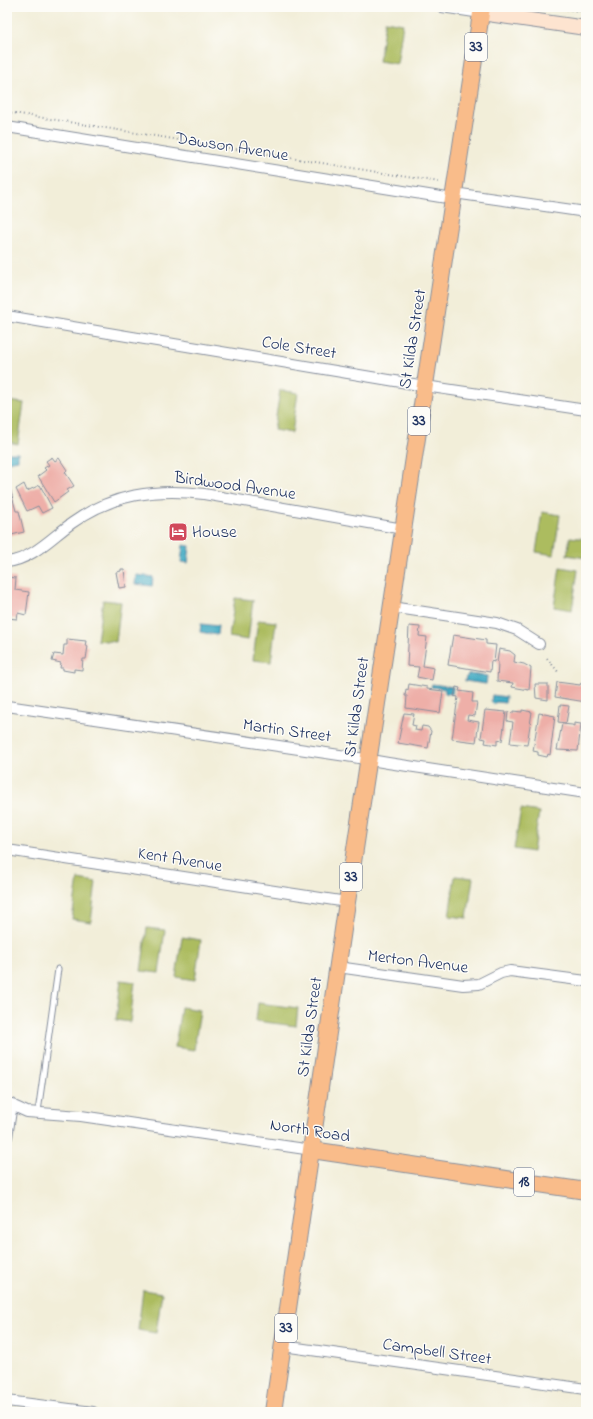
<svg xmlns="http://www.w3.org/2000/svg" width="593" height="1419" font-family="'Indie Flower',sans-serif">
<rect width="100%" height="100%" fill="#fdfcf7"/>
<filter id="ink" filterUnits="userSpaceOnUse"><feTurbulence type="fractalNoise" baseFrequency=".025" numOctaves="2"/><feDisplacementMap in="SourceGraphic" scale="8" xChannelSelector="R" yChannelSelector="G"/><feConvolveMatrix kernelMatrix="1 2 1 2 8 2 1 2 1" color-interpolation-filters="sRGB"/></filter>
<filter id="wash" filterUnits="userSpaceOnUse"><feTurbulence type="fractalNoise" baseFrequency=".012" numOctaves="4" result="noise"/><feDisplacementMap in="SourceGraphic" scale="16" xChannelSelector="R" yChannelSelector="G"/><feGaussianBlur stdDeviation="0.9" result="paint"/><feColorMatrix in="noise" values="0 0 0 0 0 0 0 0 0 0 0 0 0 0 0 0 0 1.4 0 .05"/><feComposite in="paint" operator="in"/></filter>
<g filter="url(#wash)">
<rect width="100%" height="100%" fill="#f2eed9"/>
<!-- green -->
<path fill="#acbc5f" stroke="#64765e" d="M385 21 403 24 397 64 379 61Z
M280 390 298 393 292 433 274 430Z
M7 401 24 403 18 444 7 442Z
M542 512 560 515 554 555 536 552Z
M570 537 586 539V558L567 555Z
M560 567 578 570 572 610 554 607Z
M235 598 253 600 248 640 229 637Z
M103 600 121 602 116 642 97 640Z
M258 620 276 622 271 662 253 660Z
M521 809 539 812 533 852 514 849Z
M455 876 473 878 467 918 449 916Z
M78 879 96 882 91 922 72 919Z
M147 928 165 930 159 973 141 971Z
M182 937 201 940 195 980 176 977Z
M121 980 135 982 130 1022 116 1020Z
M258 1003 298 1008 296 1026 256 1021Z
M181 1007 200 1010 194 1050 175 1047Z
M143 1290 162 1293 156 1333 138 1330Z"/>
<!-- water -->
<path fill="#44abc3" stroke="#306d90" d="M7 453H18V460L7 462Z
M183 545 190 546 188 563 181 562Z
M136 575 153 577 152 586 135 584Z
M201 624 218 626 217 635 200 632Z
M469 674 487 676 486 684 465 681 466 677Z
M432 684 453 687 452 694 445 693V689L431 687Z
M492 695 506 697 505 703 496 702 493 704 492 703 491 701Z"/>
<g id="blocks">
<!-- building -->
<path fill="#eeafa8" d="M52 457 55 461 59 458 67 470 65 472 74 486 67 490 68 492 54 502 38 476 46 470 44 468 49 465 46 461Z
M24 484 27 491 40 485 52 508 42 513 38 506 27 511 16 489Z
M7 488H10L16 511H19L24 532 7 536Z
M121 569H124L126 587 119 588 116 572 121 571Z
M7 577 16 578 15 590 29 592 26 615 18 613 17 619 7 618Z
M409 626 420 627 419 636 427 637 423 666 434 668 432 680 417 677 419 667 407 666Z
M453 635 486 640V644L496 645 494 662 491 661 490 672 448 665Z
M67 639 86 641 85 646H88L86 659H83L82 670 74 669V672L63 670V668H60L61 663 52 661 54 654 63 655 64 645H67Z
M499 649 510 651 515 655 514 662 524 664 531 668 529 690 512 687 513 683 497 681 498 662H497Z
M557 682 580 685 581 683 586 684V702L555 697Z
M409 684 427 687V689L443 691 440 713 406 708 407 696H405L406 689 408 690Z
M535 684H548V700L536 698Z
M456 687 460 688 459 691 473 693 472 702H477L475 716 468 715 467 720 479 722 476 742 452 739 458 697 454 696Z
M560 705 569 706 566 723 558 722Z
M485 710 506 712 502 741 497 740V745L485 743 486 739 481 738Z
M522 710 532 712 527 745 510 743 513 722 507 721 508 712 513 713V711L522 712Z
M404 713 414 714 412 725 416 726 415 730 421 731 422 726 428 727 431 731 428 748 398 743Z
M539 713 555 716 550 755 548 754 547 757 538 755V752L533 751Z
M574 723 581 724 578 751 557 750 562 724 572 725 574 726Z"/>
</g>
</g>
<g filter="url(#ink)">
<use href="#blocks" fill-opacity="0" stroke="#868e9c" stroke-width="1"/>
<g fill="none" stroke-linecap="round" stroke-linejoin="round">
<!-- lane casing -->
<g stroke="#868e9c" stroke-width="7">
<path id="lane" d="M38 1112 58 969"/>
</g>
<!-- street casing -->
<g stroke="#868e9c" stroke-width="12">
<path id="street" d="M442 7 481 13
M7 127 453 199
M454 193 586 212
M7 316 425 386 586 410
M7 562C33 559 52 537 72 523 112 494 156 488 204 494L403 529
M391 607 497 623 517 630 539 644
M7 706 353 757 388 763 586 793
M7 850 347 902
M338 967 463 985 479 984 501 973 510 971 586 981
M7 1103 27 1112 81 1116 312 1150
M7 1137 12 1104
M283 1346 586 1389
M7 1401 93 1412"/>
</g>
<!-- secondary casing -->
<g stroke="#868e9c" stroke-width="16">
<path id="secondary" d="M481 13 586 28"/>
</g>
<!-- primary casing -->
<g stroke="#868e9c" stroke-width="18">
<path id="primary" d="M312 1150 586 1191
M273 1412 347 902 482 7"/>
</g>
<!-- path -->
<path stroke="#868e9c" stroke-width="2" stroke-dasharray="1 3" stroke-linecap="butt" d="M551 7 586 12
M7 112 439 182
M547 658 559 673"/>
<!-- lane -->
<use href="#lane" stroke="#fff" stroke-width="5"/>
<!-- street -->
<use href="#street" stroke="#fff" stroke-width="10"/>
<!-- secondary -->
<use href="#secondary" stroke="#fde4d0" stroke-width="14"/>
<!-- primary -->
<use href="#primary" stroke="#f9bc8a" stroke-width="16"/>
</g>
</g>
<!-- icons -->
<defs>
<g id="hotel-square" transform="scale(1)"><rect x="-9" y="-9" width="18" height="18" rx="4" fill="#d1495b" stroke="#fdfcf7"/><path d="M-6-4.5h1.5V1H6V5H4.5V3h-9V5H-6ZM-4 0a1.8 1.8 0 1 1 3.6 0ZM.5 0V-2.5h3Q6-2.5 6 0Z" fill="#fff"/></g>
</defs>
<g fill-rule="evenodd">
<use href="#hotel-square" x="178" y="532"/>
</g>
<g text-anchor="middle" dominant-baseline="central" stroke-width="3" stroke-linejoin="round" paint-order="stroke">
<!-- shield labels -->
<g fill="#fdfcf7" stroke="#5f6c8c" stroke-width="1">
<rect x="465" y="33" width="22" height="28" rx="3"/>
<rect x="408" y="407" width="22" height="28" rx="3"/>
<rect x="340" y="863" width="22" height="28" rx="3"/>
<rect x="514" y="1168" width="20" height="28" rx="3"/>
<rect x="275" y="1314" width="22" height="28" rx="3"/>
</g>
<g font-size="16" font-weight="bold" fill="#1b2f5e">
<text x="476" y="47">33</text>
<text x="419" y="421">33</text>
<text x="351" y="877">33</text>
<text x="524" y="1182">18</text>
<text x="286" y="1328">33</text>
</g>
<!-- street labels -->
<g font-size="17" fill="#1b2f5e" stroke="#fdfcf7">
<text transform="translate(232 147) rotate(9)">Dawson Avenue</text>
<text transform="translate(413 339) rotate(-81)">St Kilda Street</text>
<text transform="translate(299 348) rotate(9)">Cole Street</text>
<text transform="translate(235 486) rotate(8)">Birdwood Avenue</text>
<text transform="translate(357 707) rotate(-82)">St Kilda Street</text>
<text transform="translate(287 731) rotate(8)">Martin Street</text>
<text transform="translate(180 860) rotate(9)">Kent Avenue</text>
<text transform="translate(418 962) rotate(7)">Merton Avenue</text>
<text transform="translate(310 1027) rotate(-82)">St Kilda Street</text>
<text transform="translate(310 1131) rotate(9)">North Road</text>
<text transform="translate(437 1352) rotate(8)">Campbell Street</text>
</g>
<!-- poi labels -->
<g font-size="17" fill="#1b2f5e" stroke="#fdfcf7" text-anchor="start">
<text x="192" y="532">House</text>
</g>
</g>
<!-- margin -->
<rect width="593" height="1419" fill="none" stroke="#fdfcf7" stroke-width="24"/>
</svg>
